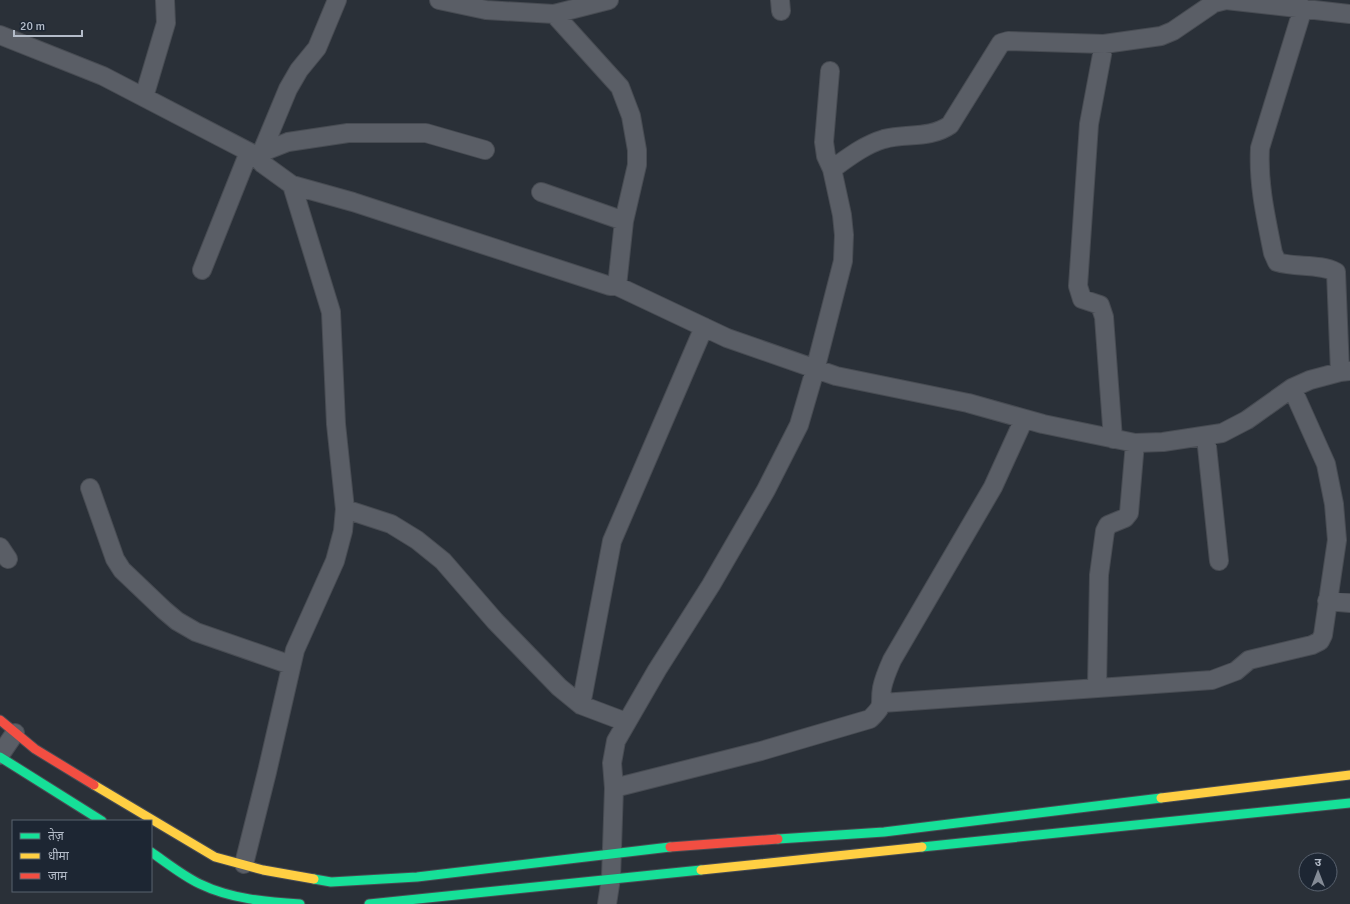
<svg xmlns="http://www.w3.org/2000/svg" width="1350" height="904" font-family="Signika,'Noto Sans Devanagari',sans-serif">
<rect width="100%" height="100%" fill="#2a3038"/>
<g fill="none" stroke-linecap="round" stroke-linejoin="round">
<!-- street casing -->
<g stroke="#484c53" stroke-width="20">
<path id="street" d="M439 0 486 10 554 14 620 87 631 116 637 150V165L624 221 617 286
M780 0 781 11
M1303 8 1260 148C1258 184 1266 218 1273 253L1277 262C1296 268 1319 263 1336 272L1340 372
M554 14 609 0
M0 35 103 76 255 155 263 164 292 185 353 202 610 286H617L727 338 836 376 968 403 1043 424 1135 443 1163 442 1222 433 1247 420 1292 388 1310 380 1340 372 1350 371
M1104 44 1089 124 1078 286 1082 299 1100 305 1104 317 1113 439
M144 97 166 23 165 0
M261 154 288 89 299 70 317 48 337 0
M255 155 288 142 348 133H426L485 150
M832 169C849 157 864 145 884 139 906 133 930 139 950 125L1001 43 1008 41 1104 44 1161 36 1173 31 1214 3 1226 0 1350 14
M541 192 624 221
M202 270 249 152
M1206 437 1219 561
M90 488 115 559 122 570 164 610 177 621 196 632 291 665
M345 509 391 524 417 540 443 561 495 621 559 687 581 705 626 722
M0 547 8 559
M1327 601 1350 603
M1097 688 1099 575 1105 531 1108 525 1125 518 1129 513 1135 443
M882 703 1212 680 1236 671 1249 660 1312 645 1320 641 1323 635 1337 540 1334 504 1326 464 1292 388
M581 705 612 541 704 327
M0 755 15 733
M614 788 761 751 870 719C886 703 879 706 882 688 884 678 888 669 892 660L993 487 1024 419
M244 864 267 772 295 650 335 561 343 531 345 509 336 424 331 312 292 185
M607 904 611 878 614 788 612 763 616 741 657 670 711 585 766 490 799 425 815 370 843 261 844 235 842 215 832 169 826 156 824 142 830 71"/>
</g>
<!-- fast casing -->
<g stroke="#484c53" stroke-width="11">
<path id="fast" d="M0 757 102 821
M778 839 884 832 1161 798
M922 847 1350 803
M151 852C167 863 183 876 200 884 231 899 267 902 300 904
M314 879 331 882 417 877 670 847
M369 904 701 870"/>
</g>
<!-- slow casing -->
<g stroke="#484c53" stroke-width="11">
<path id="slow" d="M94 785 215 857 263 870 314 879
M1161 798 1350 775
M701 870 922 847"/>
</g>
<!-- jam casing -->
<g stroke="#484c53" stroke-width="11">
<path id="jam" d="M0 720 35 749 94 785
M670 847 778 839"/>
</g>
<!-- street -->
<use href="#street" stroke="#5a5e66" stroke-width="18"/>
<!-- fast -->
<use href="#fast" stroke="#16e098" stroke-width="9"/>
<!-- slow -->
<use href="#slow" stroke="#ffcf43" stroke-width="9"/>
<!-- jam -->
<use href="#jam" stroke="#f24e42" stroke-width="9"/>
</g>
<!-- legend -->
<rect x="12" y="820" width="140" height="72" fill="#1d2633" stroke="#59626f"/>
<rect x="20" y="833" width="20" height="6" fill="#16e098" stroke="#59626f"/>
<text x="48" y="840" font-size="12" fill="#b4bcc9">तेज़</text>
<rect x="20" y="853" width="20" height="6" fill="#ffcf43" stroke="#59626f"/>
<text x="48" y="860" font-size="12" fill="#b4bcc9">धीमा</text>
<rect x="20" y="873" width="20" height="6" fill="#f24e42" stroke="#59626f"/>
<text x="48" y="880" font-size="12" fill="#b4bcc9">जाम</text>
<!-- north arrow -->
<g transform="translate(1318 872)"><circle r="19" fill="#1d2633" stroke="#59626f"/>
<path d="M0-3L7 15L0 10L-7 15Z" fill="#848b96"/>
<text y="-6" font-size="11" font-weight="bold" text-anchor="middle" fill="#b4bcc9">उ</text>
</g>
<!-- scale -->
<path d="M14 30v6h68v-6" fill="none" stroke="#b4bcc9" stroke-width="2"/>
<text x="20" y="30" font-size="12" fill="#b4bcc9" stroke="#1d2633" stroke-width="3" paint-order="stroke">20 m</text>
</svg>
